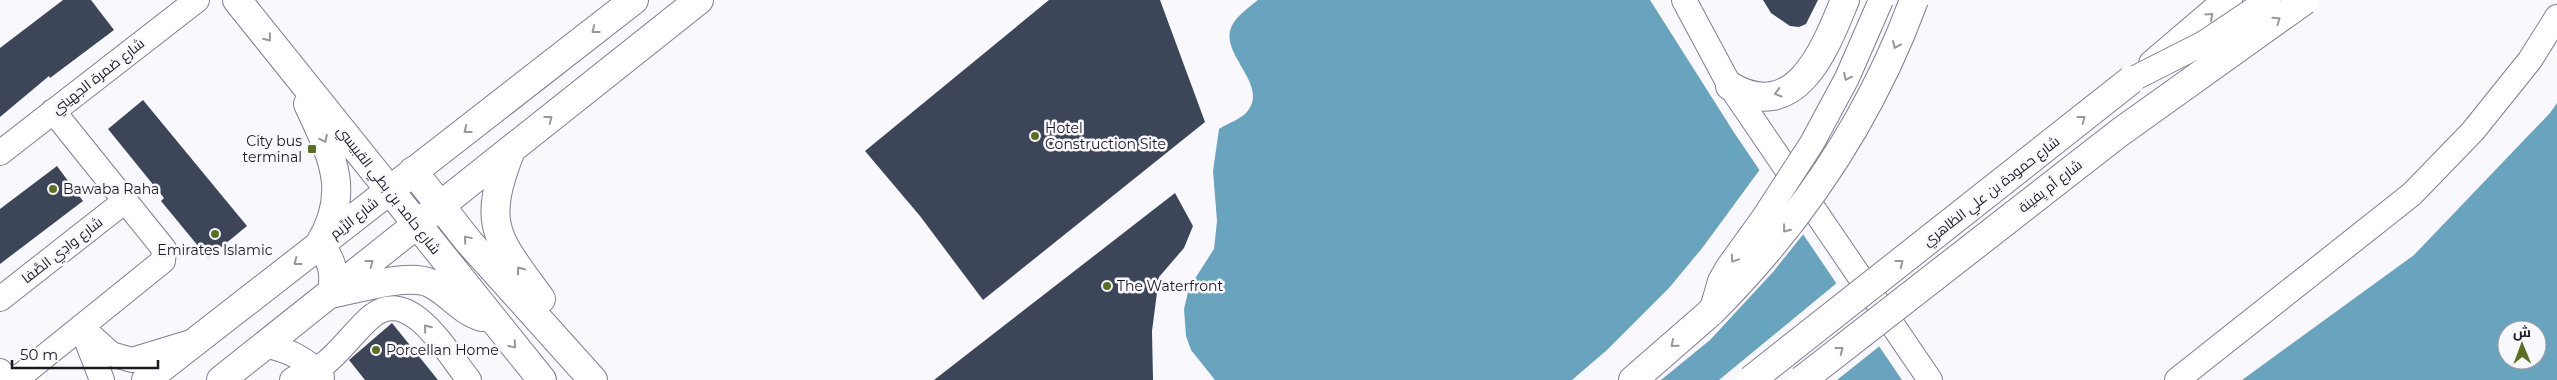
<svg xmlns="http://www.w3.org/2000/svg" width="2557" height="380" font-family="Montserrat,Cairo,sans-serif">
<rect width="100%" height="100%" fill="#f9f8fd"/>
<!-- water -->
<path fill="#69a4be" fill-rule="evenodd" d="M1258 0H1650L1735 134 1902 380H1215L1191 350 1186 336 1184 309 1189 288 1214 249 1217 221 1213 171 1219 129C1227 124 1240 119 1246 113 1270 87 1224 58 1230 31 1233 18 1248 8 1258 0Z
M2557 103V380H2242L2414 255 2550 113ZM2507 330H2537V360H2507Z"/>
<!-- pier -->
<path fill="#f9f8fd" d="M1761 168 1805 232 1773 272 1710 340 1661 380H1572L1607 350 1669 288 1703 247Z
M1838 282 1881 345 1837 380H1719Z"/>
<!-- building -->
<path fill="#3c4658" d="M63 0H91L114 30 50 78 49 76 0 117V48Z
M1049 0H1160L1205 122 983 300 920 216 865 151Z
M1763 0H1818L1806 24 1799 27 1790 26 1771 13Z
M143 100 247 226 208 258 161 201 164 198 108 129Z
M57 166 83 201 0 264V209Z
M1175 193 1193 226 1184 248 1159 277 1152 331 1153 380H934Z
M392 323 438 380H365L349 360Z"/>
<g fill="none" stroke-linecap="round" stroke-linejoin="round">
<!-- street casing -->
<g stroke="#837d93" stroke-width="26">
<path id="street" d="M1684 0 1730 86 1930 380
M0 153 197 0
M0 299 125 201
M81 327 111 354 132 360 191 342
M84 334 102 380
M264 345C287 350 307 358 322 377
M0 371 4 377H19L163 261 164 249 53 111
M292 380C301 373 314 372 323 365 341 352 354 331 372 316 410 285 448 354 469 380
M2177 380 2412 194 2473 131 2530 60 2557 17"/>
</g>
<!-- secondary casing -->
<g stroke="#837d93" stroke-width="30">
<path id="secondary" d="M237 0 542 380
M2153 64 2228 0
M1730 86C1796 125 1825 49 1845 0
M308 104C332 156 352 192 319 245 333 260 336 275 331 294 355 289 408 273 430 283 449 292 461 311 482 317
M511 150C481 226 496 237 541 299
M413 171 469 242 593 380
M146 380 634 0
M221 380 699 0
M1633 380 1711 312"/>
</g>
<!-- street -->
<use href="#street" stroke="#fff" stroke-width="24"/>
<!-- secondary -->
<use href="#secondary" stroke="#fff" stroke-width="28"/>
<!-- street-bridge casing -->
<g stroke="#837d93" stroke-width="26" stroke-linecap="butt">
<path id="street-bridge" d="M2131 80 2204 43 2268 0
M1711 312 1720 281 1728 267 1764 217 1812 143 1847 78 1881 0"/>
</g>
<!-- secondary-bridge casing -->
<g stroke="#837d93" stroke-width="30" stroke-linecap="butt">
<path id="secondary-bridge" d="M1711 312C1801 222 1870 120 1914 0
M1751 380 2131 80
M1802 380 2119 133 2305 0"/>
</g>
<!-- street-bridge -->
<use href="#street-bridge" stroke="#fff" stroke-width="24"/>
<!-- secondary-bridge -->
<use href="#secondary-bridge" stroke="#fff" stroke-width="28"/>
</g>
<!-- one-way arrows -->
<defs><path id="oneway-chevron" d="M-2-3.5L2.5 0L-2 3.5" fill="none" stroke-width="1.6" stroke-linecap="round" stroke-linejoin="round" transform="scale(1.25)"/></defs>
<g stroke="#98989b">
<use href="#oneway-chevron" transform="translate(2210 16) rotate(-42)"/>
<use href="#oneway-chevron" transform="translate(2277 20) rotate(-35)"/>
<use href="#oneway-chevron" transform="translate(595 30) rotate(142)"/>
<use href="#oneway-chevron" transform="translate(268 38) rotate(51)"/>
<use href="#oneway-chevron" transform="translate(1896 45) rotate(113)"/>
<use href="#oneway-chevron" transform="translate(1847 77) rotate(116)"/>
<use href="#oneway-chevron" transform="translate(1778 93) rotate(164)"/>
<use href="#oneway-chevron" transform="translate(549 119) rotate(-38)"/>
<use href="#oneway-chevron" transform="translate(2082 119) rotate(-38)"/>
<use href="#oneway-chevron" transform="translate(467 130) rotate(142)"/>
<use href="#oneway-chevron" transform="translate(324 139) rotate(64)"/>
<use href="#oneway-chevron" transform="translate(1786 229) rotate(128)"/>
<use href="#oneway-chevron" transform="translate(467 239) rotate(-130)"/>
<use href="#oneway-chevron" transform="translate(1734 259) rotate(124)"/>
<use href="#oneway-chevron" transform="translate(297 262) rotate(143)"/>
<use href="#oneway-chevron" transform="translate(370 263) rotate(-38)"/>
<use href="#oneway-chevron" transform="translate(1900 263) rotate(-38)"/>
<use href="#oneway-chevron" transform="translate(520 270) rotate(-126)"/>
<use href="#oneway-chevron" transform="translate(427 328) rotate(-129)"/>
<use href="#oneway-chevron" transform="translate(1674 344) rotate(139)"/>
<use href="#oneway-chevron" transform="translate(513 345) rotate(50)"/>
<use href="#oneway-chevron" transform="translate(1840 350) rotate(-38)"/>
</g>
<!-- markers -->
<g fill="#5a7020" stroke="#f9f8fd" stroke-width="2">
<circle cx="1035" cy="136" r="5"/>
<rect x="307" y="144" width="10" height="10" rx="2.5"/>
<circle cx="53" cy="189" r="5"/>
<circle cx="215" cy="234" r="5"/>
<circle cx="1107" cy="286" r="5"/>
<circle cx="376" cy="350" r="5"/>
</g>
<g text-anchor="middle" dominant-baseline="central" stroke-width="5" stroke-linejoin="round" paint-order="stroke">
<!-- street labels -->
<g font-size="14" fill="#1b1921" stroke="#f9f8fd">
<text transform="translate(98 76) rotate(-38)">شارع ضمرة الجهيني</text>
<text transform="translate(2050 186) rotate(-38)">شارع أم يِفينة</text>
<text transform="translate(389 190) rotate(52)">شارع حامد بن بطي القبيسي</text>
<text transform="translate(1991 191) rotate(-38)">شارع حمودة بن علي الظاهري</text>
<text transform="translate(354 218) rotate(-38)">شارع الرِّيم</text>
<text transform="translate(62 250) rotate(-38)">شارع وادِي الصَّفا</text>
</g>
<!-- poi labels -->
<g font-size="14" fill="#1b1921" stroke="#f9f8fd" text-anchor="start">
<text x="1045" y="128">Hotel<tspan x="1045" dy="16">Construction Site</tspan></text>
<text x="302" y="141" text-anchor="end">City bus<tspan x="302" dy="16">terminal</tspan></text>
<text x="63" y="189">Bawaba Raha</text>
<text x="215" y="250" text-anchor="middle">Emirates Islamic</text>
<text x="1117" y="286">The Waterfront</text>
<text x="386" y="350">Porcellan Home</text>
</g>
</g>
<!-- north arrow -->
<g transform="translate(2522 345) rotate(359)"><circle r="24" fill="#f9f8fd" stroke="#a09fa5"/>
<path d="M0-4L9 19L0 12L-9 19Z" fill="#5a7020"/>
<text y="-8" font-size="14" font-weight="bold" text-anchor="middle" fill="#1b1921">ش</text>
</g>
<!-- scale -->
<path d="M12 360v8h146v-8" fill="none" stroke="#1b1921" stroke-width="2.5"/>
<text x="20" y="360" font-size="15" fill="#1b1921" stroke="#f9f8fd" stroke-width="4" paint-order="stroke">50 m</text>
</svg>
